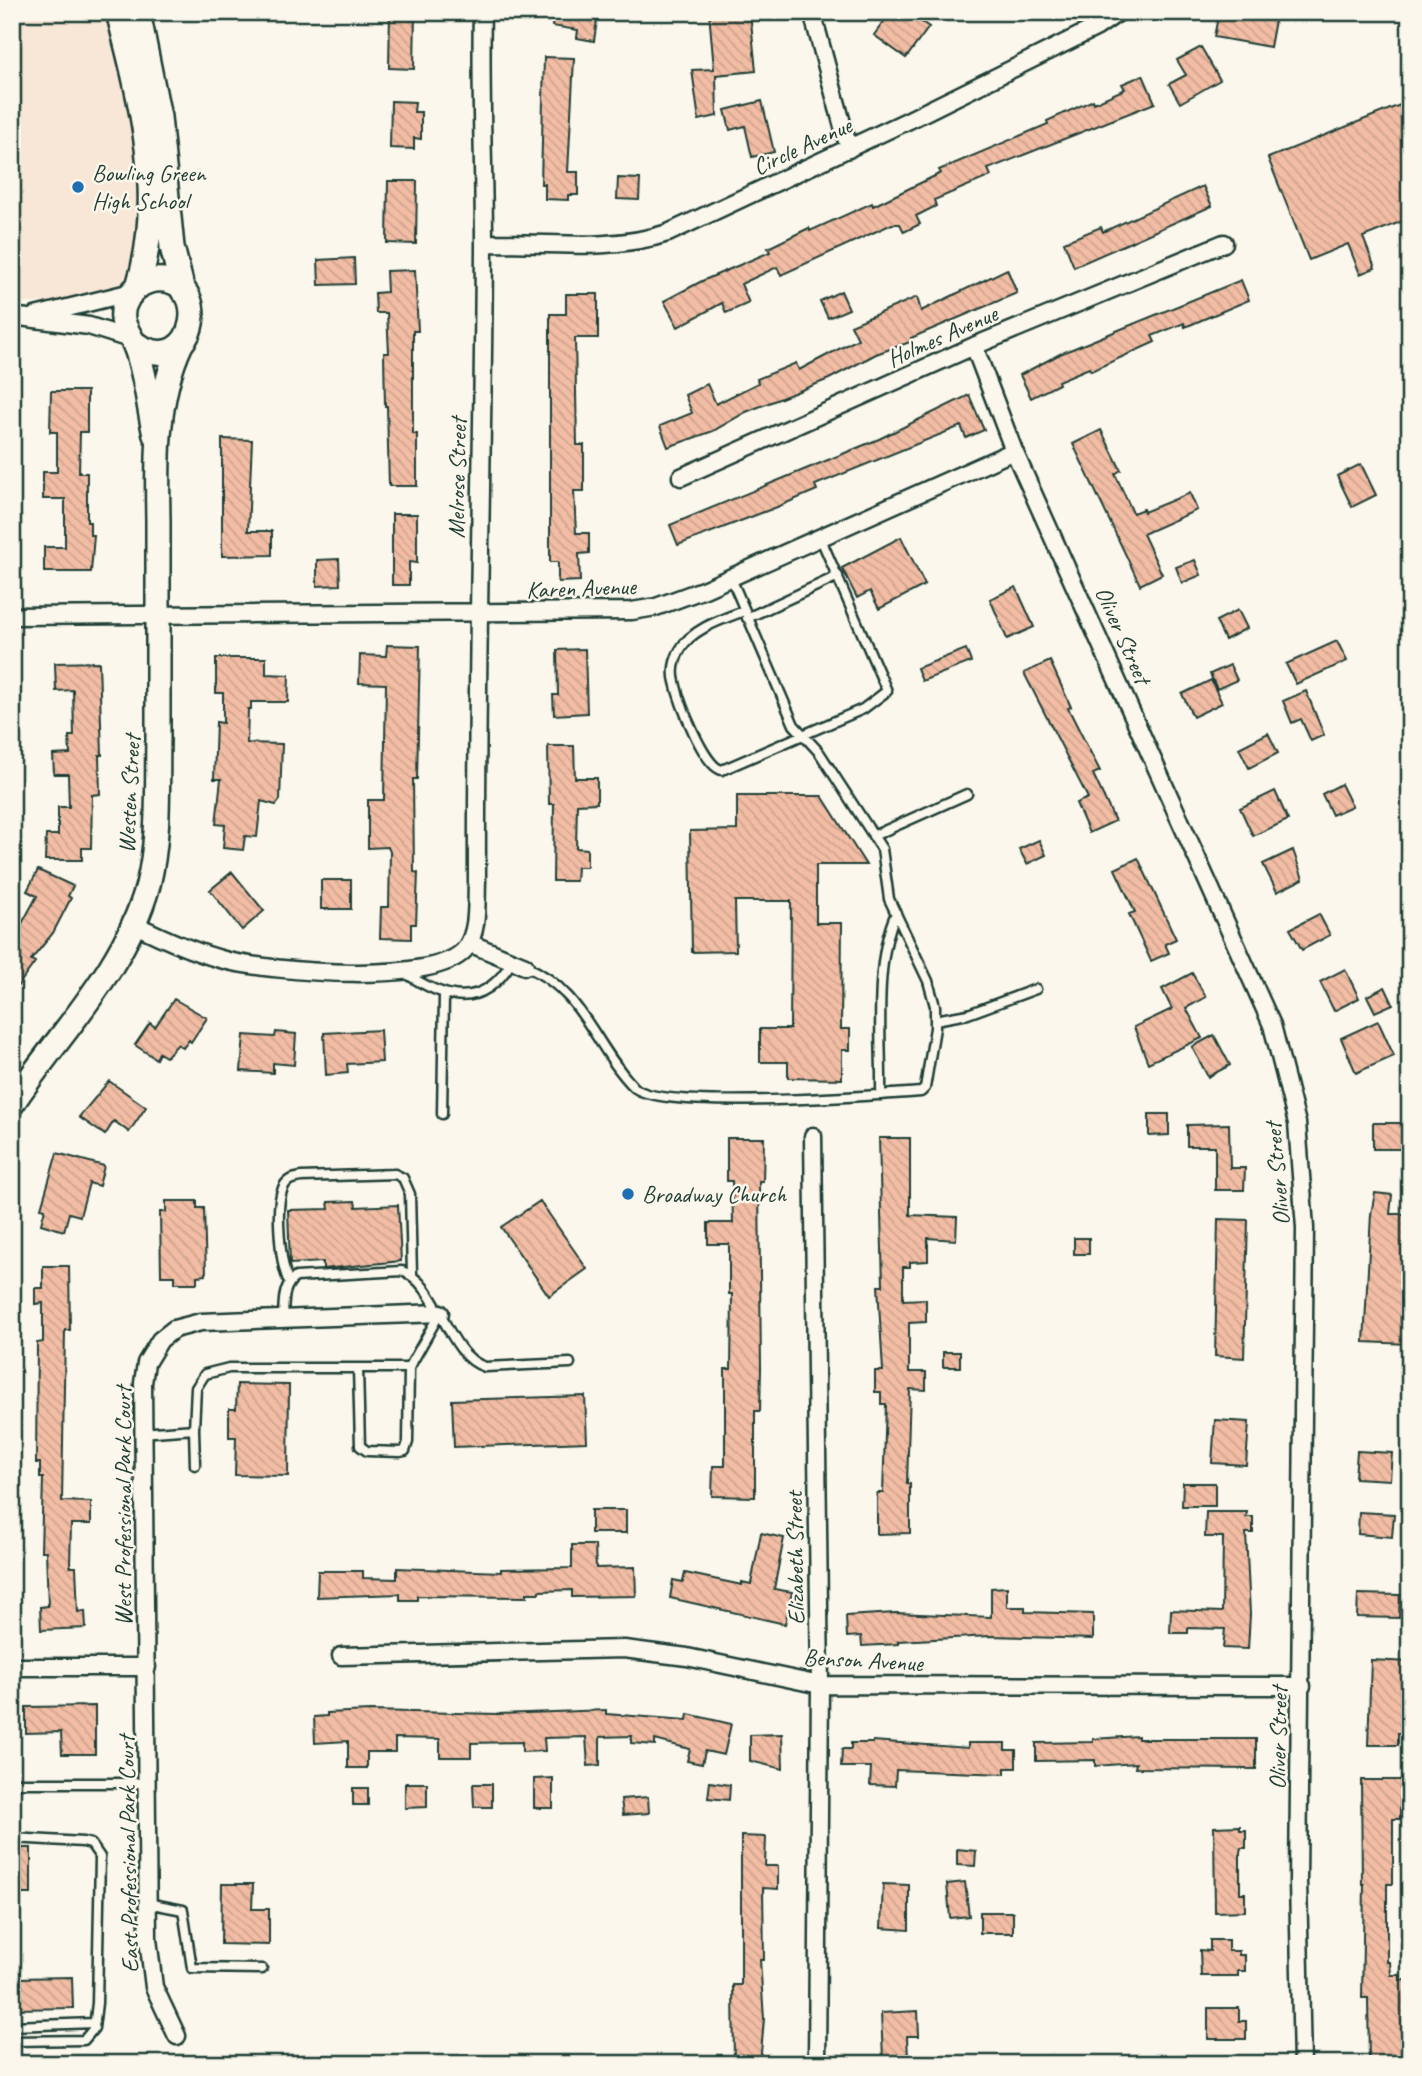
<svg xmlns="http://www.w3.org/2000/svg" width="1422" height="2076" font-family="Caveat,sans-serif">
<defs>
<pattern id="building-back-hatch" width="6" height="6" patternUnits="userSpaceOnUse" patternTransform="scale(1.75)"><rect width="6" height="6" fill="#f2bda4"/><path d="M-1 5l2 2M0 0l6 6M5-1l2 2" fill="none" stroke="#cfa38e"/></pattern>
</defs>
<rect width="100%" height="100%" fill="#fbf7ec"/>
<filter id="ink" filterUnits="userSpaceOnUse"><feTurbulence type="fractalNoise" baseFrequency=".0143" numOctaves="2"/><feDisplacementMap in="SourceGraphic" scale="14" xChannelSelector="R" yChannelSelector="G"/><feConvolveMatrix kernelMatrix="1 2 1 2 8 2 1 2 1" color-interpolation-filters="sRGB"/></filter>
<g filter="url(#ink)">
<!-- built -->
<path fill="#f8e6d6" d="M12 12H112L130 74 145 254 124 291 69 302 12 303Z"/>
<!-- building -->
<path fill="url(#building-back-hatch)" stroke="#1f3d34" stroke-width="2" d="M390 12H415L414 69 389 68Z
M554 12 598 13 594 41 577 38 578 30 552 26Z
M709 12H750L756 71 716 75 717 116 699 120 692 70 714 69Z
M891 12H932L922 22 929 27 906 58 874 35Z
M1219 12 1276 15 1270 47 1214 37Z
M1201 47 1220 80 1180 103 1169 84 1186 75 1177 60Z
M544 57 574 58 568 172H578V195H568V200L545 199V184H541Z
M1143 75 1155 103 988 169 991 176 934 200 936 206 916 216 920 224 904 232 900 224H892L781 275 777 267 741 284 749 303 726 313 722 303 678 327 664 301 702 281 770 252 768 248 809 228 810 231 872 203 873 206 941 173 939 170 1048 124 1047 121 1093 100 1094 103 1125 89 1122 84Z
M391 101 415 102 414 112H421V139L414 138V149L390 148Z
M762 101 774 152 752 157 745 126 730 130 725 110Z
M1410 101V218L1363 237 1375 268 1360 274 1348 244 1309 260 1268 158Z
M618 178 640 179 639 200 617 199Z
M388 181H417L416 244 387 243Z
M1203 186 1212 206 1074 267 1064 242 1101 227 1103 232Z
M354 258 355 284 319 285 318 260Z
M1007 269 1017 293 911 338 913 341 876 354 829 379 746 412 713 431 668 447 660 426 692 413 685 395 707 384 716 404 758 383 757 379 796 363 799 370 858 339 851 325 917 297 921 311Z
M415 270 418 331H413V434H417V486H389L387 406H385L384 353H389L387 313H376L375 293 387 292 386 271Z
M1241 280 1249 300 1185 327 1184 323 1152 336 1155 342 1091 371 1089 368 1058 381 1059 384 1031 398 1020 375 1060 354Z
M841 291 849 309 828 318 820 301Z
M566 294H598V338H575L577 445H584V491H574L576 533H589V553L579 554 580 581 558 582V562H550V314H566Z
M51 391H87V432H80L79 473H87V522H90V535H94L91 572H44V547H65V499H43V472H57V432H50Z
M969 395 984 430 966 438 961 426 815 485 817 490 777 507 678 545 670 525 879 439Z
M1101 430 1121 470 1115 474 1133 513 1143 509 1144 512 1190 493 1197 510 1143 534 1162 574 1140 585 1073 444Z
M222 439 252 440 248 531H272V555L222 556Z
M1361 464 1376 495 1352 507 1337 476Z
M392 514H417V563L409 562V585H392Z
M901 537 925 585 879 609 870 591 857 598 842 568Z
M339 559 340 585 317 586V560Z
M1195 560 1201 575 1182 583 1176 567Z
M1016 587 1034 627 1007 639 990 599Z
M1238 610 1247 628 1225 640 1216 621Z
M1337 641 1347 661 1296 684 1286 664Z
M387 645 420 646 417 779H413L414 872 418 873 416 924H411V939L380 938 381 907H389L390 852 388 847 368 848V800H384L386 684 359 683 360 655 386 656Z
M585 649 587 713 554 715 553 695H558L557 650Z
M966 649 971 662 922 681 917 668Z
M216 658H266V674L289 675 288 702H251V709H248L247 743 282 744 280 800 276 805 261 801 257 837 245 836 243 850 223 848 225 825 216 824 221 779H214L216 722 223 723V693H216Z
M1050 661 1071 707 1068 708 1100 771 1093 774 1115 821 1089 833 1076 803 1088 798 1024 673Z
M99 662 102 755H99L100 794 92 795 91 848H82V860H45L46 835H58V807H69L68 774H54L53 755 70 754 69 736H74L73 690 56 691 55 663Z
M1230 665 1237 680 1217 689 1210 674Z
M1211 680 1222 703 1193 717 1182 694Z
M1306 691 1324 735 1311 741 1301 719 1292 723 1283 701Z
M1268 733 1278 753 1249 768 1239 748Z
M548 746H574L575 778H597V803L577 804 576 848 587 849V867H577L576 881H553L554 804H549Z
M1341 784 1352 806 1332 815 1322 794Z
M1275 791 1288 820 1253 836 1240 808Z
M737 796H822L866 865H816V923H842L841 1029H850V1050H842V1079L788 1078V1062H760V1029H790L791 901H735L736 951 692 952 690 831 737 830Z
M1039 840 1046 855 1027 864 1019 849Z
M1293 850 1303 879 1277 892 1263 864Z
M1138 858 1176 939 1165 944 1169 953 1151 961 1129 914 1135 912 1115 869Z
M38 870 73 886 68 896 71 898 53 933 31 960 35 962 12 994V924L19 929 37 896 27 891Z
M232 872 264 911 242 930 210 890Z
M321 880H351V909H321Z
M1319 914 1330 935 1302 950 1290 929Z
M1345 969 1359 998 1334 1011 1320 982Z
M1192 973 1206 997 1186 1008 1202 1038 1148 1063 1134 1027 1172 1009 1162 989Z
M1385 987 1393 1004 1375 1012 1367 996Z
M174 999 207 1018 191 1042 189 1040 183 1048 178 1044 166 1057 159 1053 156 1059 135 1045 150 1023 155 1027Z
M1378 1021 1394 1056 1356 1073 1341 1038Z
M380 1030 382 1062 347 1064 348 1073 326 1075 324 1033Z
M276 1032 296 1034 294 1065 273 1063V1073L241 1071 244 1035 275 1037Z
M1214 1035 1230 1065 1208 1077 1192 1047Z
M109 1081 146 1107 129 1132 114 1121 105 1135 79 1117Z
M1149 1114H1169V1135L1149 1136Z
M1373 1123H1409V1149H1373Z
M1229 1124 1230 1168H1245L1244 1190H1215V1146H1187V1125Z
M727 1138H764L763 1181H759L761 1369 760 1411H755V1497L712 1496 713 1466H725V1369H731L732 1294H729V1244H708V1223H733L732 1181H727Z
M879 1138H910V1215L957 1217 956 1240 928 1238V1261L910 1262V1267H903V1300L926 1299V1322L909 1323V1372H926V1390L910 1389 907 1484H910V1533L877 1534V1493H883L886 1404H881V1392H875V1371H883L878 1286H883Z
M57 1153 104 1166 99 1186 89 1183 80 1216 69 1213 64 1231 41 1224 45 1209 41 1208Z
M1375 1193 1392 1195 1390 1214H1405V1261L1410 1262V1289L1403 1292 1401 1322H1410L1408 1344 1364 1342 1371 1214Z
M166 1201H197V1208H204L206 1275 197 1276V1283H175V1276H161L160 1212H166Z
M355 1201 356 1207 398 1205 401 1261 323 1269V1262L290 1264 288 1210 329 1209 328 1202Z
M540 1201 587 1269 549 1296 501 1227Z
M1218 1219 1248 1220 1244 1358 1215 1356Z
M1074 1238H1089V1254H1074Z
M43 1266H69L70 1330H65L62 1501 91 1502V1524H71L70 1567H76L78 1612 85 1611 86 1628 41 1630 40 1607 48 1606 46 1551H41L43 1478H40V1463H36L37 1343 43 1342V1303L35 1304V1288H43Z
M943 1352H960V1367H943Z
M237 1384 289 1385 288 1476 235 1475 236 1437H229V1409H236Z
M585 1396 587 1442 454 1447 452 1400Z
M1215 1420 1249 1422 1246 1465 1212 1463Z
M1357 1451 1392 1453 1390 1480 1355 1478Z
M1183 1483H1215V1506H1182Z
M591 1510H626V1533H591Z
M1206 1512H1247L1246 1517H1253V1533H1246L1250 1614 1248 1649 1223 1648 1225 1629 1188 1628V1633H1170L1171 1610 1222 1612 1223 1537H1205Z
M1359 1512 1394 1514 1392 1537 1358 1534Z
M761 1533 784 1538 774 1589 792 1592 785 1624 670 1598 673 1580 683 1582 685 1573 742 1585V1582L751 1584Z
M572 1545H595L596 1568 635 1567 636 1596 572 1597V1590L539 1591V1593H527V1597L417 1596V1600H400V1594L317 1597 318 1571H363V1578L397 1579V1568L501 1572V1569L572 1568Z
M1007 1587V1607H1025V1612L1093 1614V1639L990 1636 898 1641V1644L862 1646 861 1636 847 1637 846 1616 896 1613 991 1617V1588Z
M1358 1594 1400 1595 1399 1618 1357 1617Z
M1371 1660 1410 1662V1733H1398V1745H1368Z
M95 1706V1754H62L61 1732 26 1733V1707Z
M606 1710V1714L687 1720 688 1714 731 1724 724 1755 705 1751 702 1764 687 1761 690 1749 655 1740V1745L631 1743 632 1736 600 1737V1765L588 1766 586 1737 544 1738 545 1751 522 1752V1742L471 1743V1757H440V1739L395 1738V1752H367V1768H348V1741L315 1743 314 1717 327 1716V1713L370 1711 498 1714Z
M782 1734 783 1769 750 1761V1735Z
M1138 1736V1739H1256V1769L1135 1768 1136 1763 1095 1766V1760L1036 1761V1743L1093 1742V1739Z
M873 1741 968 1748V1743H1005V1750H1016V1768H1005V1774L896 1770 895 1786 870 1785 871 1767H841L842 1749H851V1743H873Z
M553 1778V1808H534V1779Z
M1361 1780H1401L1400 1819H1393V1884H1387V1962H1390L1391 1975H1400V1980H1410V2047H1403V2064H1369L1368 1998H1362L1364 1884H1362Z
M710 1782 730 1785 729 1800 708 1798Z
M405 1783H427V1807L405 1808Z
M473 1784H492V1807H474Z
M353 1788H368V1805H353Z
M648 1797 649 1813 623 1815 621 1799Z
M1240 1826V1830H1246V1848H1241L1240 1852V1893H1245V1911L1215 1912 1214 1827Z
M741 1836 766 1837 765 1866H778V1889L763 1888 764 1960H760L764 2019 760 2064H734L733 1985H741Z
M12 1848H31V1894H12Z
M957 1849 976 1851 975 1866 957 1865Z
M965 1882 969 1916 950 1918 947 1884Z
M222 1884H253L252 1909H269V1945L221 1944Z
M883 1884 909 1885V1930L881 1928Z
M980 1912H1013V1933H980Z
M1210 1940H1228V1951H1239V1955H1245V1971H1238V1976H1201L1200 1950 1210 1951Z
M72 1977 73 2008 15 2009V1978Z
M1208 2008H1239V2021H1246V2039H1208Z
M918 2011 919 2036H907L908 2058 883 2059 881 2013Z"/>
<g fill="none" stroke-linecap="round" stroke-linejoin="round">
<!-- lane casing -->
<g stroke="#1f3d34" stroke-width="13">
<path id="lane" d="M744 611C723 619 691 629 680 650 675 659 672 671 675 682 679 701 704 767 722 770L863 709 887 691 820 537
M747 618 838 576
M873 836 967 794
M525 966C583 990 594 1046 634 1087 659 1112 877 1095 921 1092L925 1088 935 1028V1006L928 981 889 899 882 849 819 752 794 725 731 578
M404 972C444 1000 483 1011 512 961
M935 1020 968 1014 1036 989
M881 1095C882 1038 873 964 896 913
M442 1114 444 996
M289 1282C280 1265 275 1206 283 1188 287 1179 292 1179 301 1177L395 1174 403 1178 410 1194 412 1274
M283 1318C284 1302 282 1286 296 1277L402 1271C439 1283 446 1355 485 1367L570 1363
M358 1368 360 1446 367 1451 400 1452 405 1451 408 1442 409 1368
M194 1429 196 1388 205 1374 229 1368H409L440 1313
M141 1433 194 1429 195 1465
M12 1783H147
M12 1838 83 1842 91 1844 100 1857 97 2003 94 2028 84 2040 12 2041
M147 1903 183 1910 192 1968 262 1969
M12 2026 94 2023"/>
</g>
<!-- street casing -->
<g stroke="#1f3d34" stroke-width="21">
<path id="street" d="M812 12 849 149
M484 243C545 242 610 252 668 233L907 121 1097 27 1119 12
M12 316 89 326 130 339
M35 316 132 292
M974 346 1014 451 1272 1025 1297 1123 1305 1228 1298 1881 1302 2064
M681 477 974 346 1224 243
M12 616 632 611 656 607 705 589 1014 451
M134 924C164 939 195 953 228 961 273 971 438 987 466 948 479 930 476 902 477 881 476 669 483 457 484 245 484 167 480 90 482 12
M469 943 525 966
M813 1136 820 1685 817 2064
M341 1656 624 1649 687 1657 820 1685 1302 1686
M12 1667H147
M177 2036 154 1987 148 1939 143 1383 146 1363 160 1340 174 1329 201 1322 440 1313"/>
</g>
<!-- secondary casing -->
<g stroke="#1f3d34" stroke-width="28">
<path id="secondary" d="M118 12C141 101 166 197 138 287
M138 12 159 117 172 247 183 291
M134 343C199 386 216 267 150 281 138 284 128 294 124 306 119 324 129 331 135 346 146 373 148 406 155 435
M12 1104C59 1033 125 969 148 885 160 837 157 786 158 737 158 665 158 593 158 521 157 462 155 399 181 344"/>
</g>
<!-- lane -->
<use href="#lane" stroke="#fbf7ec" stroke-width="8"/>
<!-- street -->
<use href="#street" stroke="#fbf7ec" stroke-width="16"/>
<!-- secondary -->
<use href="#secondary" stroke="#fbf7ec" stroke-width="23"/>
</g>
</g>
<!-- markers -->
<g fill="#1f6fb2" stroke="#fbf7ec" stroke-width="2.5">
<circle cx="78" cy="187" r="7"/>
<circle cx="628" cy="1194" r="7"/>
</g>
<g text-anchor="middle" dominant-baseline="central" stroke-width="5" stroke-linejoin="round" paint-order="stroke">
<!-- street labels -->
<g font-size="24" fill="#1f3d34" stroke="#fbf7ec">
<text transform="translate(802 146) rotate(-25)">Circle Avenue</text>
<text transform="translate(942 336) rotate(-24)">Holmes Avenue</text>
<text transform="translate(457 478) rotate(-89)">Melrose Street</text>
<text transform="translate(581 588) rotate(-2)">Karen Avenue</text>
<text transform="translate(1123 635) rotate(66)">Oliver Street</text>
<text transform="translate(129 794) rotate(-87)">Westen Street</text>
<text transform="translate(1277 1174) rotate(-95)">Oliver Street</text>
<text transform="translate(123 1506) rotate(-90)">West Professional Park Court</text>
<text transform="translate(795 1558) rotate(-91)">Elizabeth Street</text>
<text transform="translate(863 1660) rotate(3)">Benson Avenue</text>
<text transform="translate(1278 1738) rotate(-89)">Oliver Street</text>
<text transform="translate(128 1854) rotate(-91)">East Professional Park Court</text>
</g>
<!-- poi labels -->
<g font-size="24" fill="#1f3d34" stroke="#fbf7ec" text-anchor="start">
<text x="92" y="173">Bowling Green<tspan x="92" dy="28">High School</tspan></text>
<text x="642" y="1194">Broadway Church</text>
</g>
</g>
<!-- margin -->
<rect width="1422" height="2076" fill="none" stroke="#fbf7ec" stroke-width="42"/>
<rect x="21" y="21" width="1380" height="2034" fill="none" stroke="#1f3d34" stroke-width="2.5" filter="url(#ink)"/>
</svg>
